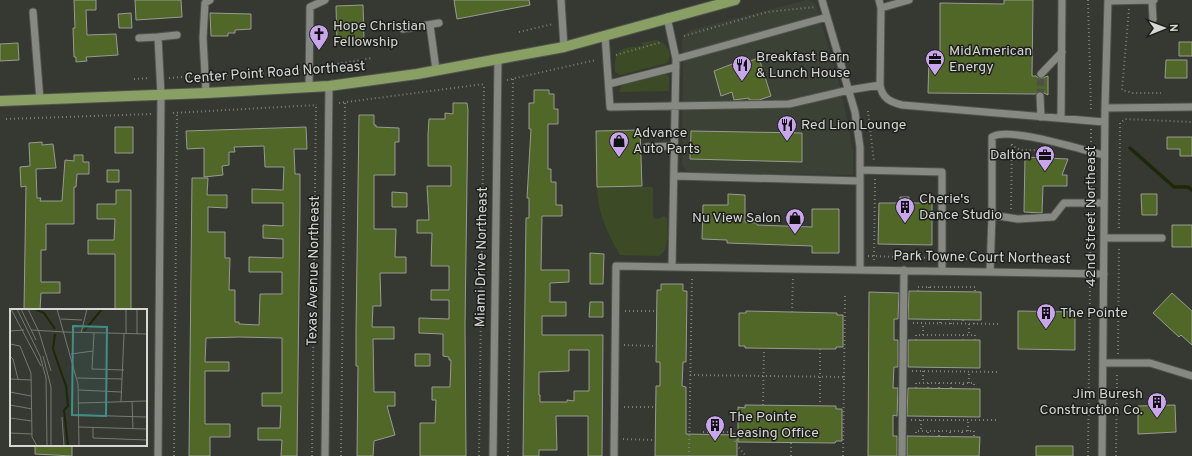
<svg xmlns="http://www.w3.org/2000/svg" width="1192" height="456" font-family="Overpass,sans-serif">
<rect width="100%" height="100%" fill="#363832"/>
<!-- built -->
<path fill="#3c4135" d="M807 0 812 1 816 5 842 93 853 152V175L691 173 685 170 682 165 683 55 682 41 683 36 690 30Z"/>
<!-- green -->
<path fill="#3c4b26" d="M656 40C666 42 674 53 667 63L620 75 615 72C614 48 621 48 642 46L643 45 641 43Z
M666 74 669 76V91L619 92 622 85Z
M597 187H653V218L658 219 664 216 667 218C667 230 671 249 659 256L620 255C608 235 597 211 597 187Z"/>
<g fill="none" stroke-linecap="round" stroke-linejoin="round">
<!-- stream -->
<path stroke="#1d2807" stroke-width="3.5" d="M1130 148 1174 187H1188L1192 190"/>
</g>
<!-- building -->
<path fill="#506727" stroke="#989b94" fill-rule="evenodd" d="M74 0H96V10H86L87 35 116 34 118 55 86 57 87 61 76 62V57H74L73 28H75Z
M135 0H181L182 17 136 20Z
M454 0H529L530 5 457 19Z
M1004 0H1033L1032 76H1036L1040 79 1048 76V95L1040 91 1035 94 928 93 929 56 940 57V3L1004 4Z
M363 5 364 42 337 43 336 6Z
M131 13 132 28H119L118 14Z
M210 13 251 14V29L235 30V33H228V36H211Z
M1179 42H1192V56H1179Z
M18 43 19 60 0 61V44Z
M759 58 771 96 759 100H749V98L734 100 732 92 721 96 714 71 740 61V64Z
M1166 60H1187V78H1165Z
M534 90H549V94H554V109H558V124H548V169H551V182H556V205H562V216H542L541 270H569V282L550 283V302H566V316H542V335H603L602 456H588V416H556L557 450H539V456H523L526 218H529V198H527L531 129H529V103H534ZM569 350H589V391H574V401L567 400V402H540V395H539V372L569 371Z
M453 103H467L468 110 465 325 466 456H420V423H435L436 400H432V387H450L451 360H449V357L443 356V334L419 333V318L449 319V300H431V290H449V266H431L432 233H417V220H429L427 186H451V166H428V134L429 119H445V113L453 114Z
M359 115H374V125H376V127L399 128V142H395V175H374V229H396L395 257H406V273H380L381 306H373L372 327H394V339H373L374 392H395V406H387L395 435 374 441 373 456H357L358 366H356V331Z
M115 127H133V153H115Z
M306 127 307 149H294L295 174H300V207L297 456H281L282 440H258V428H280L281 406H262V393H282V338L239 337 206 338 205 362H229V371H205V424H230V437H210V456H189L192 178H208L207 195H227V208L208 207V232H225V258H230L229 290H235V322H239V324L259 325 260 294H282V272H249V257L283 258V239L263 238V225L283 226V203H252V189L283 190 284 167H265L264 146 234 147 235 152H229V165L222 166 223 175 204 177V148L187 149 186 131Z
M640 130 642 186 597 187 596 131Z
M691 131 802 133V162L690 159Z
M1167 137H1192V156H1180V149H1167Z
M42 142V145L53 144 56 168 36 169 37 198H41L40 201H62L65 160 74 161V155H83V162H89V174H77L76 187H74V224H46V250H41V282H60V293H41L40 310H24L26 186 21 187 20 167 30 166 29 143Z
M1025 157 1068 159 1062 175H1067V186H1043L1042 213 1024 212Z
M107 170H119V182H107Z
M116 190H131V310H115V254H88V240H114L115 219H97V204H116Z
M392 192 407 193V207H392Z
M728 194 745 195V222L757 223V225L812 227V209H839V253H812V246L727 243V240L702 239 703 205H728Z
M1141 194H1157V215H1142Z
M900 197H909V203H932V245L878 244 879 203H900Z
M1172 225H1192V247H1172Z
M590 253 604 254 603 284H590Z
M661 284H683V291H687L686 362H683L682 386 686 387V434L737 435V456H655L656 386H660V362H656L657 290H661Z
M909 291 981 292V320L908 319Z
M869 292 899 293 898 319H894V340H898V367H894L893 388H898L897 416 893 415V436H897V456H868Z
M1172 293 1192 311V345L1181 335 1179 337 1153 313Z
M590 302H603V317H589Z
M746 311 837 313V315H843V347H836V349H820L745 348V346H739V313H746Z
M1018 311 1075 312V350L1018 349Z
M908 340H980V368L908 367Z
M415 354H430V366H415Z
M908 388 980 389V417L907 416Z
M745 405 836 406V409H842V441H836L835 443 738 442V407L745 408Z
M1175 405 1176 432 1138 434V406Z
M907 436 980 437 979 456H907Z
M35 445H72V456L35 454Z
M1036 446H1073V456H1036Z"/>
<g fill="none" stroke-linecap="round" stroke-linejoin="round">
<!-- minor-tunnel -->
<path stroke="#4e504a" stroke-width="7" stroke-dasharray="7 3.5" stroke-linecap="butt" d="M1040 96 1041 74"/>
<!-- minor casing -->
<g stroke="#51544e" stroke-width="9">
<path id="minor" d="M561 0 564 47
M822 0 855 112 860 147V269
M879 0 881 8 909 0
M1108 1 1154 0
M1152 1 1153 19
M881 8 880 85C882 98 890 102 902 105L1104 122
M33 12 40 100
M667 17 676 59 672 266
M430 25 436 70
M403 29 439 23
M605 35 610 107 789 104 849 90 880 85
M158 37 177 35
M139 38 158 37 161 95 158 456
M676 59 827 17
M1041 74 1062 52
M609 84 676 67
M309 88 310 7 325 0
M206 93 203 38 205 3 210 0
M1040 96 1041 117
M1105 108 1192 107
M1061 118 1062 0
M646 147 674 146
M1104 155C1082 150 1009 126 992 137V215L1018 219 1053 217 1064 203H1104
M860 170 942 172V271
M675 176 860 181
M1104 238H1162
M990 272 992 215
M1103 363H1150L1192 376
M325 456 329 86
M493 456 498 58
M614 456 616 266 1104 274
M902 456 904 270
M1102 456 1105 108 1108 0"/>
</g>
<!-- major casing -->
<g stroke="#51544e" stroke-width="12">
<path id="major" d="M0 101 206 93 329 86 417 74 564 47 735 0"/>
</g>
<!-- path -->
<path stroke="#7c7e79" stroke-width="2" stroke-dasharray="1 3" stroke-linecap="butt" d="M1088 0 1091 111
M1129 9 1122 90 1133 93H1161
M519 32 553 24
M684 36 767 12 815 7
M616 55 662 42
M318 67 372 58
M215 76 300 70
M169 78 196 76
M134 79 150 78
M507 80 596 60
M339 103 484 84
M868 111 874 162
M173 113 317 105
M6 119 152 114
M1091 129V143
M1011 145 1020 150H1043
M1091 195V161
M1011 209 1012 143
M1119 228 1120 123 1125 119 1192 122
M868 256 934 258
M950 259H971
M874 260 875 179
M1090 265 1091 211
M929 287V291
M918 291V287H975V292
M625 311H656
M792 312 793 277
M963 320V324
M913 323 999 324
M940 323V319
M951 324V319
M969 324V335
M974 324 975 320
M923 335V323
M916 340V335H975V340
M963 340V335
M624 345 656 346
M820 349V406
M1118 354 1119 247
M912 371 998 372
M923 371V383
M690 375 844 377 843 456
M844 377 845 295
M928 383V388
M939 383V388
M969 383V372
M916 388V383H974V389
M951 388V383
M963 389V383
M763 405 764 348
M624 407H656
M911 420H997
M921 420V431
M939 431V437
M968 431V420
M703 432H734L735 443 746 456
M916 437V431H974V437
M928 437V431
M950 437V431
M962 437V431
M623 439 655 440
M174 456 177 113
M312 456 316 105
M341 456 345 103
M479 456 484 84
M508 456 513 78
M689 456 692 277
M791 456V443
M1088 456 1090 283
M1116 456 1117 373"/>
<!-- minor -->
<use href="#minor" stroke="#858981" stroke-width="7"/>
<!-- major -->
<use href="#major" stroke="#899f63" stroke-width="10"/>
</g>
<!-- icons -->
<defs>
<g id="church-pin" transform="scale(1)"><path d="M0 17L-7.5 6A9.5 9.5 0 1 1 7.5 6Z" fill="#c9a5ee" stroke="#1e1f1c"/><path d="M-1.2-6h2.4v3.5h3.3v2.4h-3.3V6h-2.4V-.1h-3.3v-2.4h3.3Z" fill="#111"/></g>
<g id="office-pin" transform="scale(1)"><path d="M0 17L-7.5 6A9.5 9.5 0 1 1 7.5 6Z" fill="#c9a5ee" stroke="#1e1f1c"/><path d="M-6-3h4V-5.5h4V-3h4V5H-6ZM-1-4.5V-3h2v-1.5ZM-6 0V1H6V0Z" fill="#111"/></g>
<g id="restaurant-pin" transform="scale(1)"><path d="M0 17L-7.5 6A9.5 9.5 0 1 1 7.5 6Z" fill="#c9a5ee" stroke="#1e1f1c"/><path d="M-5-6h1v4h1v-4h1v4h1v-4h1v5L-1.5 .5V6h-2V.5L-5-1ZM5-6V6H3V1.5H1.5Q1.5-4 5-6Z" fill="#111"/></g>
<g id="shop-pin" transform="scale(1)"><path d="M0 17L-7.5 6A9.5 9.5 0 1 1 7.5 6Z" fill="#c9a5ee" stroke="#1e1f1c"/><path d="M-5-2.5h2.3a2.7 3.5 0 0 1 5.4 0H5L5.5 6h-11ZM-1.5-2.5h3a1.5 2.3 0 0 0-3 0Z" fill="#111"/></g>
<g id="building-pin" transform="scale(1)"><path d="M0 17L-7.5 6A9.5 9.5 0 1 1 7.5 6Z" fill="#c9a5ee" stroke="#1e1f1c"/><path d="M-4-6H4V6H1V3H-1V6H-4ZM-2.5-4.3h1.7v1.8h-1.7ZM.8-4.3h1.7v1.8H.8ZM-2.5-1h1.7V.8h-1.7ZM.8-1h1.7V.8H.8Z" fill="#111"/></g>
</defs>
<g fill-rule="evenodd">
<use href="#church-pin" x="319" y="34"/>
<use href="#office-pin" x="935" y="59"/>
<use href="#restaurant-pin" x="742" y="65"/>
<use href="#restaurant-pin" x="787" y="125"/>
<use href="#shop-pin" x="619" y="141"/>
<use href="#office-pin" x="1045" y="155"/>
<use href="#building-pin" x="905" y="207"/>
<use href="#shop-pin" x="795" y="218"/>
<use href="#building-pin" x="1046" y="313"/>
<use href="#building-pin" x="1157" y="402"/>
<use href="#building-pin" x="715" y="425"/>
</g>
<g text-anchor="middle" dominant-baseline="central" stroke-width="3" stroke-linejoin="round" paint-order="stroke">
<!-- poi labels -->
<g font-size="14" fill="#d6d8d4" stroke="#1e1f1c" text-anchor="start">
<text x="333" y="26">Hope Christian<tspan x="333" dy="16">Fellowship</tspan></text>
<text x="949" y="51">MidAmerican<tspan x="949" dy="16">Energy</tspan></text>
<text x="756" y="57">Breakfast Barn<tspan x="756" dy="16">&amp; Lunch House</tspan></text>
<text x="801" y="125">Red Lion Lounge</text>
<text x="633" y="133">Advance<tspan x="633" dy="16">Auto Parts</tspan></text>
<text x="1031" y="155" text-anchor="end">Dalton</text>
<text x="919" y="199">Cherie's<tspan x="919" dy="16">Dance Studio</tspan></text>
<text x="781" y="218" text-anchor="end">Nu View Salon</text>
<text x="1060" y="313">The Pointe</text>
<text x="1143" y="394" text-anchor="end">Jim Buresh<tspan x="1143" dy="16">Construction Co.</tspan></text>
<text x="729" y="417">The Pointe<tspan x="729" dy="16">Leasing Office</tspan></text>
</g>
<!-- street labels -->
<g font-size="14" fill="#d6d8d4" stroke="#1e1f1c">
<text transform="translate(275 73) rotate(-4)">Center Point Road Northeast</text>
<text transform="translate(1091 216) rotate(-90)">42nd Street Northeast</text>
<text transform="translate(482 257) rotate(-89)">Miami Drive Northeast</text>
<text transform="translate(982 258) rotate(1)">Park Towne Court Northeast</text>
<text transform="translate(314 271) rotate(-89)">Texas Avenue Northeast</text>
</g>
</g>
<!-- overview -->
<g transform="translate(10 309)">
<rect width="137" height="137" fill="#363832"/>
<path fill="none" stroke="#1d2807" stroke-width="2" d="M25 0 34 4 45 20M74 22 92 0M45 25 43 40 56 77 58 97 54 101 58 137"/>
<path fill="none" stroke="#767873" stroke-width="1" d="M1 0 31 57M7 0 30 47 36 69 37 137M11 0 26 31M18 0 29 23 41 62M47 0 68 75 69 137M116 0V25M127 0V25M51 10 72 11M21 21 55 23M0 22 14 21M55 23 137 25M71 24 77 0M84 24 82 60 114 61M0 35 10 37 21 64 22 128 27 137M61 45 83 42M0 47 3 50 8 70M33 47 41 78V137M67 69 112 70M0 70 21 71M69 81 111 83M0 83 21 87M122 92 123 120M111 93 114 25M69 94 137 92M0 96 22 100M69 106 136 108M52 108 54 137M0 109 22 112M69 118 137 120M83 118V129L137 131M0 124 22 125"/>
<path fill="#418e88" fill-opacity="0.15" stroke="#418e88" stroke-width="2" d="M63 17 97 18 96 107 62 106Z"/>
<rect width="137" height="137" fill="none" stroke="#d6d8d4" stroke-width="2"/>
</g>
<!-- north arrow -->
<g transform="translate(1164 28) rotate(89)" stroke="#1e1f1c" stroke-width="3" paint-order="stroke">
<path d="M0-3L7 15L0 10L-7 15Z" fill="#d6d8d4"/>
<text y="-6" font-size="11" font-weight="bold" text-anchor="middle" fill="#d6d8d4">N</text>
</g>
</svg>
